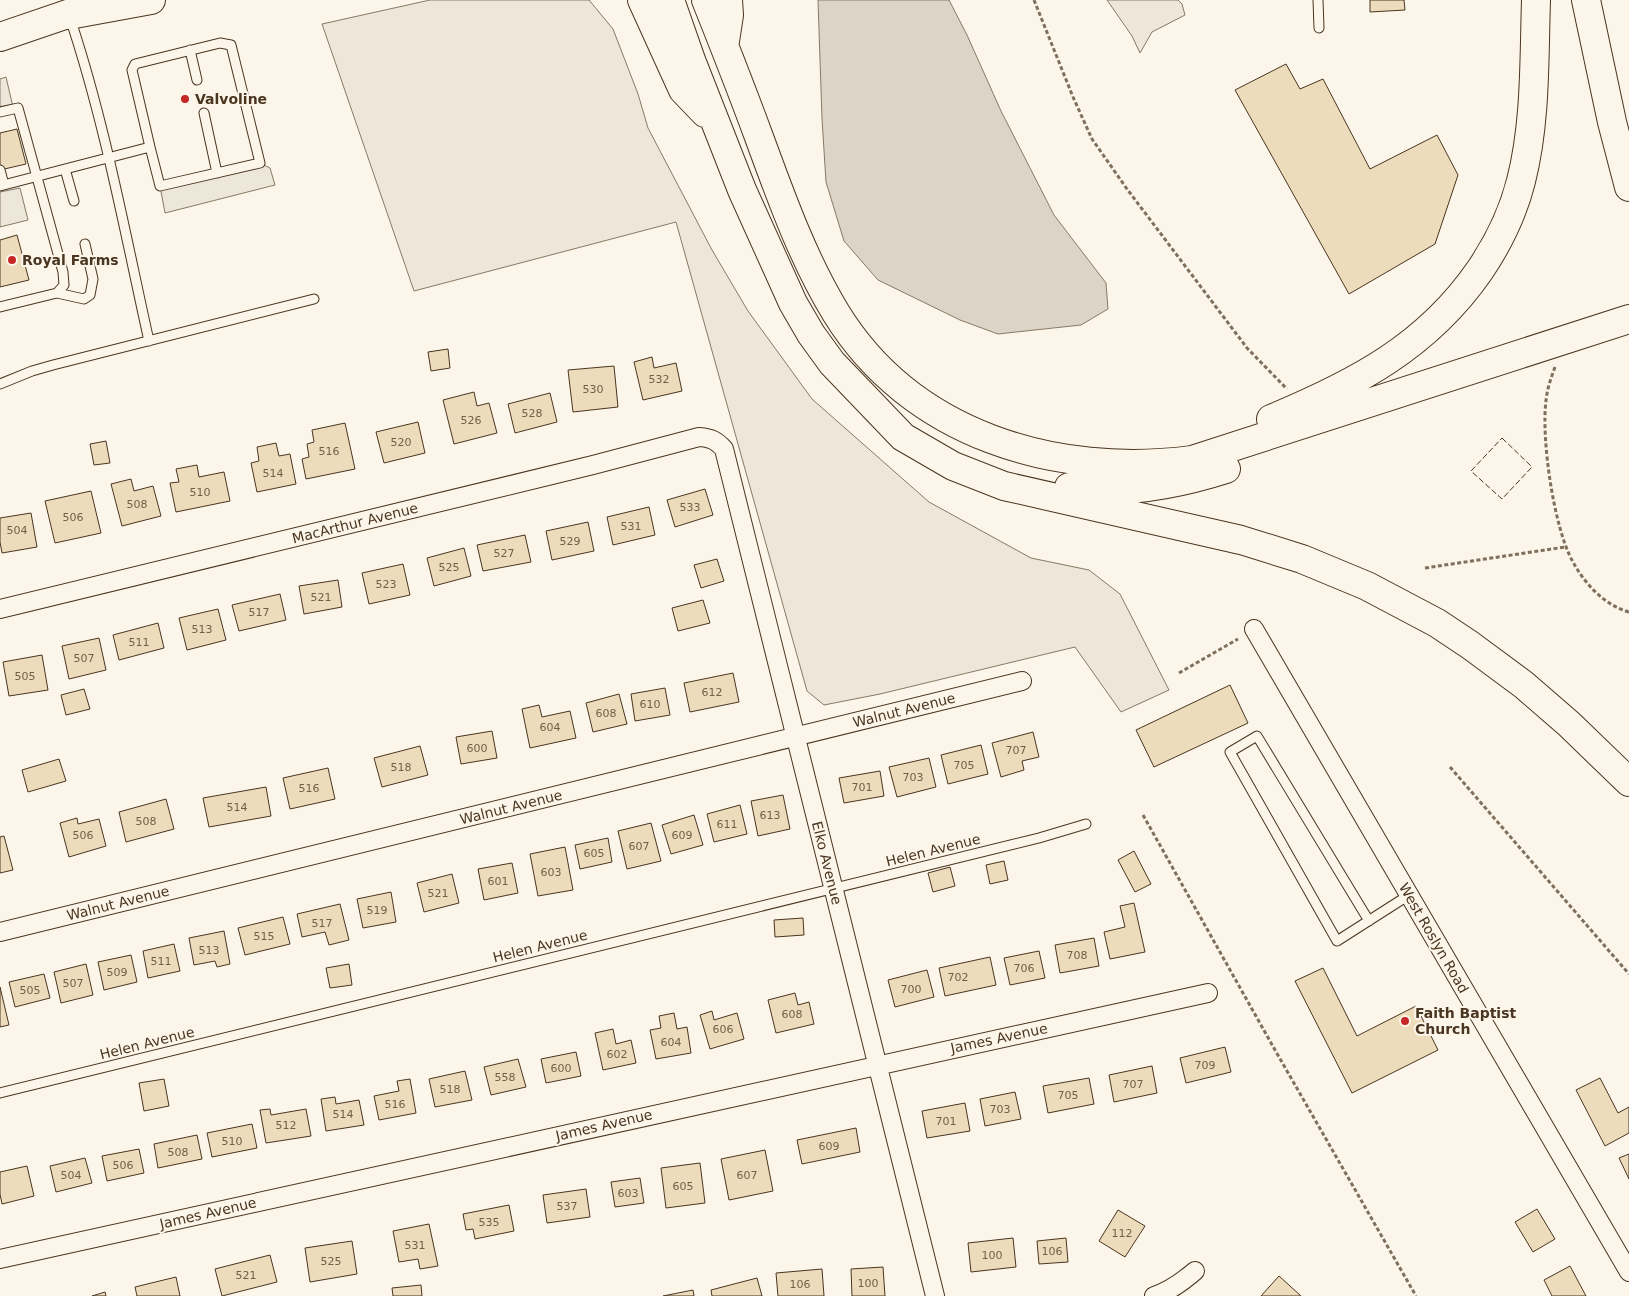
<svg xmlns="http://www.w3.org/2000/svg" width="1629" height="1296" font-family="'DejaVu Sans',sans-serif">
<rect width="100%" height="100%" fill="#fbf6e9"/>
<!-- green -->
<path fill="#ede6d9" stroke="#887966" d="M430 0H589L613 29 638 94 648 128 712 250 748 311 812 399 929 502 1031 558 1089 570 1120 594 1169 690 1121 712 1075 647 880 694 824 705 807 691 676 222 414 291 322 24Z
M1107 0H1178L1182 4 1185 15 1152 32 1140 53 1132 36Z"/>
<!-- parking -->
<path fill="#ede7d9" stroke="#887966" d="M6 77 13 107 0 110V79Z
M260 163 270 168 275 185 165 213 160 186Z
M20 188 28 220 0 227V192Z"/>
<!-- water -->
<path fill="#dcd4c6" stroke="#887966" d="M818 0H949L967 35 1001 111 1054 215 1106 283 1108 309 1081 325 998 334 960 320 878 280 844 241 826 182 822 119Z"/>
<!-- building -->
<path fill="#ecdcbc" stroke="#4a3520" d="M1370 0H1404L1405 10 1370 12Z
M1286 64 1300 89 1323 79 1370 169 1437 135 1458 175 1435 244 1349 294 1235 90Z
M17 129 26 164 0 170V133Z
M17 235 29 280 0 287V240Z
M448 349 450 368 431 371 428 352Z
M652 357 654 368 676 363 682 391 643 400 634 362Z
M614 366 618 407 573 412 568 370Z
M474 392 477 406 489 403 497 433 454 444 443 400Z
M550 393 557 422 515 433 508 404Z
M418 422 425 453 384 463 376 432Z
M345 423 355 469 306 479 302 459 309 457 307 444 314 442 312 430Z
M106 441 110 463 94 465 90 444Z
M276 443 279 456 290 454 296 484 257 492 251 463 259 461 257 447Z
M197 465 199 477 224 472 230 501 176 512 170 483 179 482 176 469Z
M131 479 134 491 153 486 161 516 122 526 111 484Z
M705 489 713 515 675 527 667 500Z
M91 491 101 533 55 543 45 501Z
M649 507 655 535 613 545 607 517Z
M31 513 37 547 2 553 0 542V518Z
M588 522 594 551 552 560 546 531Z
M525 535 531 562 483 571 477 545Z
M464 548 471 576 434 586 427 558Z
M717 559 724 581 701 588 694 565Z
M403 564 410 595 369 604 362 573Z
M338 580 342 607 304 614 299 586Z
M280 594 286 620 239 631 232 605Z
M703 600 710 623 678 631 672 608Z
M218 609 226 640 187 650 179 618Z
M158 623 164 648 119 660 113 635Z
M99 638 106 670 69 679 62 646Z
M42 655 48 690 9 696 3 662Z
M733 673 739 702 690 712 684 683Z
M1230 685 1248 723 1154 767 1136 730Z
M665 688 670 715 635 721 631 694Z
M84 689 90 709 66 715 61 695Z
M619 694 627 724 593 732 586 703Z
M539 705 542 717 570 711 576 738 530 748 522 709Z
M492 731 497 758 461 764 456 737Z
M1033 732 1039 757 1022 761 1024 770 1001 777 992 743Z
M981 745 988 774 948 784 941 755Z
M420 746 428 775 382 787 374 758Z
M929 758 936 787 897 797 889 767Z
M59 759 66 781 28 792 22 770Z
M328 768 335 799 290 809 283 778Z
M880 771 884 796 844 803 839 778Z
M266 787 271 816 209 827 203 798Z
M783 795 790 829 758 836 751 801Z
M166 799 174 829 126 842 119 812Z
M740 805 747 834 714 842 707 814Z
M694 815 703 845 671 854 662 825Z
M77 818 78 824 99 819 106 846 69 857 60 823Z
M651 823 661 861 627 869 618 831Z
M4 836 13 870 0 873V837Z
M608 838 612 862 580 869 575 845Z
M565 847 573 890 538 896 530 854Z
M1134 851 1151 884 1135 892 1118 860Z
M1004 861 1008 880 990 884 986 865Z
M512 863 518 893 484 900 478 869Z
M950 867 955 886 933 892 928 873Z
M452 874 459 903 424 912 417 883Z
M391 892 396 922 363 928 357 899Z
M1134 903 1145 952 1110 959 1104 932 1125 927 1120 906Z
M340 904 349 940 329 945 325 932 302 937 297 914Z
M283 917 290 944 245 955 238 928Z
M803 918 804 935 775 937 774 920Z
M224 931 230 964 217 967 215 961 194 965 189 938Z
M1094 938 1099 966 1060 973 1055 945Z
M174 944 180 971 148 978 143 951Z
M1039 951 1045 978 1010 985 1004 958Z
M131 955 137 982 104 990 98 962Z
M990 957 996 985 945 996 939 968Z
M86 964 93 995 61 1003 54 972Z
M349 964 352 985 330 988 326 968Z
M1323 968 1357 1036 1416 1006 1438 1050 1352 1093 1295 981Z
M927 970 934 997 895 1007 888 980Z
M44 974 50 998 15 1007 9 982Z
M0 987 9 1025 0 1027Z
M795 993 798 1005 809 1002 814 1024 776 1033 768 1000Z
M712 1011 714 1020 737 1013 744 1039 710 1049 700 1015Z
M674 1013 677 1029 687 1027 691 1053 656 1059 650 1030 661 1028 659 1016Z
M613 1029 616 1044 631 1040 636 1063 603 1070 595 1033Z
M1225 1047 1231 1072 1186 1083 1180 1058Z
M576 1052 581 1076 546 1083 541 1059Z
M518 1059 526 1087 491 1095 484 1067Z
M1152 1066 1157 1093 1114 1102 1109 1075Z
M465 1071 472 1100 435 1107 429 1079Z
M1089 1078 1094 1104 1048 1113 1043 1086Z
M1600 1078 1618 1113 1629 1107V1133L1605 1146 1576 1090Z
M164 1079 169 1106 144 1111 139 1083Z
M410 1079 416 1113 379 1120 374 1096 399 1091 397 1081Z
M1015 1092 1021 1119 985 1126 980 1099Z
M335 1097 336 1104 359 1100 364 1125 326 1131 321 1099Z
M965 1103 970 1131 927 1138 922 1111Z
M270 1109 271 1115 306 1109 311 1136 266 1143 260 1110Z
M252 1124 257 1148 212 1157 207 1133Z
M856 1128 860 1152 802 1164 797 1140Z
M197 1135 202 1159 158 1168 154 1144Z
M139 1149 144 1173 107 1181 102 1156Z
M765 1150 773 1191 729 1200 721 1159Z
M1629 1154V1179L1619 1158Z
M85 1158 92 1183 56 1192 50 1166Z
M700 1163 705 1203 666 1208 661 1168Z
M27 1166 34 1196 2 1204 0 1194V1172Z
M640 1178 644 1203 615 1207 611 1182Z
M586 1189 590 1217 547 1223 543 1195Z
M509 1205 514 1231 475 1239 473 1229 466 1230 463 1214Z
M1537 1209 1555 1239 1533 1252 1515 1222Z
M1118 1210 1145 1226 1125 1257 1099 1241Z
M429 1224 438 1266 420 1269 418 1259 399 1262 393 1231Z
M1013 1238 1016 1267 971 1272 968 1243Z
M1066 1238 1068 1262 1039 1264 1037 1241Z
M352 1241 357 1274 310 1282 305 1248Z
M270 1255 277 1282 222 1296 215 1269Z
M1570 1266 1586 1296H1552L1544 1280Z
M883 1267 885 1296H852L851 1269Z
M822 1269 824 1296H778L776 1273Z
M1279 1276 1301 1296H1261Z
M176 1277 180 1296H137L135 1287Z
M757 1278 762 1296H712L711 1290Z
M421 1285 422 1296H393L392 1288Z
M693 1290 694 1296H663Z
M105 1292 106 1296H92Z"/>
<g fill="none" stroke-linecap="round" stroke-linejoin="round">
<!-- lane casing -->
<g stroke="#4a3520" stroke-width="11">
<path id="lane" d="M1318 0 1319 28
M70 18C105 123 125 233 149 341
M190 50 197 80
M0 112 18 108 63 272 64 285 57 293 0 307
M204 113 217 173
M65 169 74 201
M0 170 4 185
M0 186 150 147 160 186 260 163 231 45 220 43 135 64 132 70 150 147
M57 293 84 299 90 295 93 279 85 244
M0 384 32 371 53 365 314 299
M1369 921 1257 736 1230 752 1337 941 1409 895
M0 1093 1039 838 1086 824"/>
</g>
<!-- street casing -->
<g stroke="#4a3520" stroke-width="20">
<path id="street" d="M0 609 593 465 699 437C711 438 716 440 724 449L935 1296
M1254 629 1629 1272
M0 932 1022 681
M0 1259 1208 993
M1154 1296C1170 1291 1182 1282 1195 1271"/>
</g>
<!-- primary casing -->
<g stroke="#4a3520" stroke-width="30">
<path id="primary" d="M0 37 91 6"/>
</g>
<!-- highway casing -->
<g stroke="#4a3520" stroke-width="30">
<path id="highway" d="M642 0 683 90 705 113
M670 0 691 60 742 190 793 303 811 334 832 363 903 437 953 466 1004 486 1241 540 1302 559 1367 586 1437 623 1470 645 1524 685 1569 724 1629 782
M706 0C724 45 742 91 759 137 781 197 803 259 836 313 911 435 1056 478 1192 460L1629 319
M1586 0 1612 122 1629 187
M69 15 151 0
M725 41 729 15 728 0
M1271 419C1355 384 1427 347 1480 270 1499 242 1513 213 1521 181 1536 122 1534 60 1536 0
M1069 487C1121 495 1176 485 1226 469"/>
</g>
<!-- path -->
<path stroke="#7f6f5c" stroke-width="3" stroke-dasharray="4 2.5" stroke-linecap="butt" d="M1034 0 1073 97 1092 139 1127 189 1247 348 1287 389
M1555 367C1551 378 1547 389 1546 401 1541 439 1554 529 1573 562 1585 584 1604 605 1629 612
M1425 568 1565 547
M1179 673 1238 639
M1450 767 1629 974
M1143 815 1275 1050 1416 1296"/>
<!-- lane -->
<use href="#lane" stroke="#fbf6e9" stroke-width="9"/>
<!-- street -->
<use href="#street" stroke="#fbf6e9" stroke-width="18"/>
<!-- primary -->
<use href="#primary" stroke="#fbf6e9" stroke-width="28"/>
<!-- highway -->
<use href="#highway" stroke="#fbf6e9" stroke-width="28"/>
<!-- fence -->
<path stroke="#4a3520" stroke-width="1" stroke-dasharray="6 2.5" stroke-linecap="butt" d="M1502 438 1532 467 1502 499 1471 471Z"/>
</g>
<!-- markers -->
<g fill="#c62828" stroke="#fbf6e9" stroke-width="2">
<circle cx="185" cy="99" r="5"/>
<circle cx="12" cy="260" r="5"/>
<circle cx="1405" cy="1021" r="5"/>
</g>
<g text-anchor="middle" dominant-baseline="central" stroke-width="4" stroke-linejoin="round" paint-order="stroke">
<!-- number labels -->
<g font-size="11" fill="#725f47">
<text x="659" y="379">532</text>
<text x="593" y="389">530</text>
<text x="532" y="413">528</text>
<text x="471" y="420">526</text>
<text x="401" y="442">520</text>
<text x="329" y="451">516</text>
<text x="273" y="473">514</text>
<text x="200" y="492">510</text>
<text x="137" y="504">508</text>
<text x="690" y="507">533</text>
<text x="73" y="517">506</text>
<text x="631" y="526">531</text>
<text x="17" y="530">504</text>
<text x="570" y="541">529</text>
<text x="504" y="553">527</text>
<text x="449" y="567">525</text>
<text x="386" y="584">523</text>
<text x="321" y="597">521</text>
<text x="259" y="612">517</text>
<text x="202" y="629">513</text>
<text x="139" y="642">511</text>
<text x="84" y="658">507</text>
<text x="25" y="676">505</text>
<text x="712" y="692">612</text>
<text x="650" y="704">610</text>
<text x="606" y="713">608</text>
<text x="550" y="727">604</text>
<text x="477" y="748">600</text>
<text x="1016" y="750">707</text>
<text x="964" y="765">705</text>
<text x="401" y="767">518</text>
<text x="913" y="777">703</text>
<text x="862" y="787">701</text>
<text x="309" y="788">516</text>
<text x="237" y="807">514</text>
<text x="770" y="815">613</text>
<text x="146" y="821">508</text>
<text x="727" y="824">611</text>
<text x="83" y="835">506</text>
<text x="682" y="835">609</text>
<text x="639" y="846">607</text>
<text x="594" y="853">605</text>
<text x="551" y="872">603</text>
<text x="498" y="881">601</text>
<text x="438" y="893">521</text>
<text x="377" y="910">519</text>
<text x="322" y="923">517</text>
<text x="264" y="936">515</text>
<text x="209" y="950">513</text>
<text x="1077" y="955">708</text>
<text x="161" y="961">511</text>
<text x="1024" y="968">706</text>
<text x="117" y="972">509</text>
<text x="958" y="977">702</text>
<text x="73" y="983">507</text>
<text x="911" y="989">700</text>
<text x="30" y="990">505</text>
<text x="792" y="1014">608</text>
<text x="723" y="1029">606</text>
<text x="671" y="1042">604</text>
<text x="617" y="1054">602</text>
<text x="1205" y="1065">709</text>
<text x="561" y="1068">600</text>
<text x="505" y="1077">558</text>
<text x="1133" y="1084">707</text>
<text x="450" y="1089">518</text>
<text x="1068" y="1095">705</text>
<text x="395" y="1104">516</text>
<text x="1000" y="1109">703</text>
<text x="343" y="1114">514</text>
<text x="946" y="1121">701</text>
<text x="286" y="1125">512</text>
<text x="232" y="1141">510</text>
<text x="829" y="1146">609</text>
<text x="178" y="1152">508</text>
<text x="123" y="1165">506</text>
<text x="71" y="1175">504</text>
<text x="747" y="1175">607</text>
<text x="683" y="1186">605</text>
<text x="628" y="1193">603</text>
<text x="567" y="1206">537</text>
<text x="489" y="1222">535</text>
<text x="1122" y="1233">112</text>
<text x="415" y="1245">531</text>
<text x="1052" y="1251">106</text>
<text x="992" y="1255">100</text>
<text x="331" y="1261">525</text>
<text x="246" y="1275">521</text>
<text x="868" y="1283">100</text>
<text x="800" y="1284">106</text>
</g>
<!-- poi labels -->
<g font-size="14" font-weight="bold" fill="#4a3520" stroke="#fbf6e9" text-anchor="start">
<text x="195" y="99">Valvoline</text>
<text x="22" y="260">Royal Farms</text>
<text x="1415" y="1013">Faith Baptist<tspan x="1415" dy="16">Church</tspan></text>
</g>
<!-- street labels -->
<g font-size="14" fill="#4a3520" stroke="#fbf6e9">
<text transform="translate(355 523) rotate(-14)">MacArthur Avenue</text>
<text transform="translate(904 710) rotate(-14)">Walnut Avenue</text>
<text transform="translate(511 807) rotate(-14)">Walnut Avenue</text>
<text transform="translate(933 850) rotate(-14)">Helen Avenue</text>
<text transform="translate(827 863) rotate(76)">Elko Avenue</text>
<text transform="translate(118 903) rotate(-14)">Walnut Avenue</text>
<text transform="translate(1434 938) rotate(60)">West Roslyn Road</text>
<text transform="translate(540 946) rotate(-14)">Helen Avenue</text>
<text transform="translate(999 1038) rotate(-12)">James Avenue</text>
<text transform="translate(147 1043) rotate(-14)">Helen Avenue</text>
<text transform="translate(604 1125) rotate(-13)">James Avenue</text>
<text transform="translate(208 1213) rotate(-13)">James Avenue</text>
</g>
</g>
</svg>
